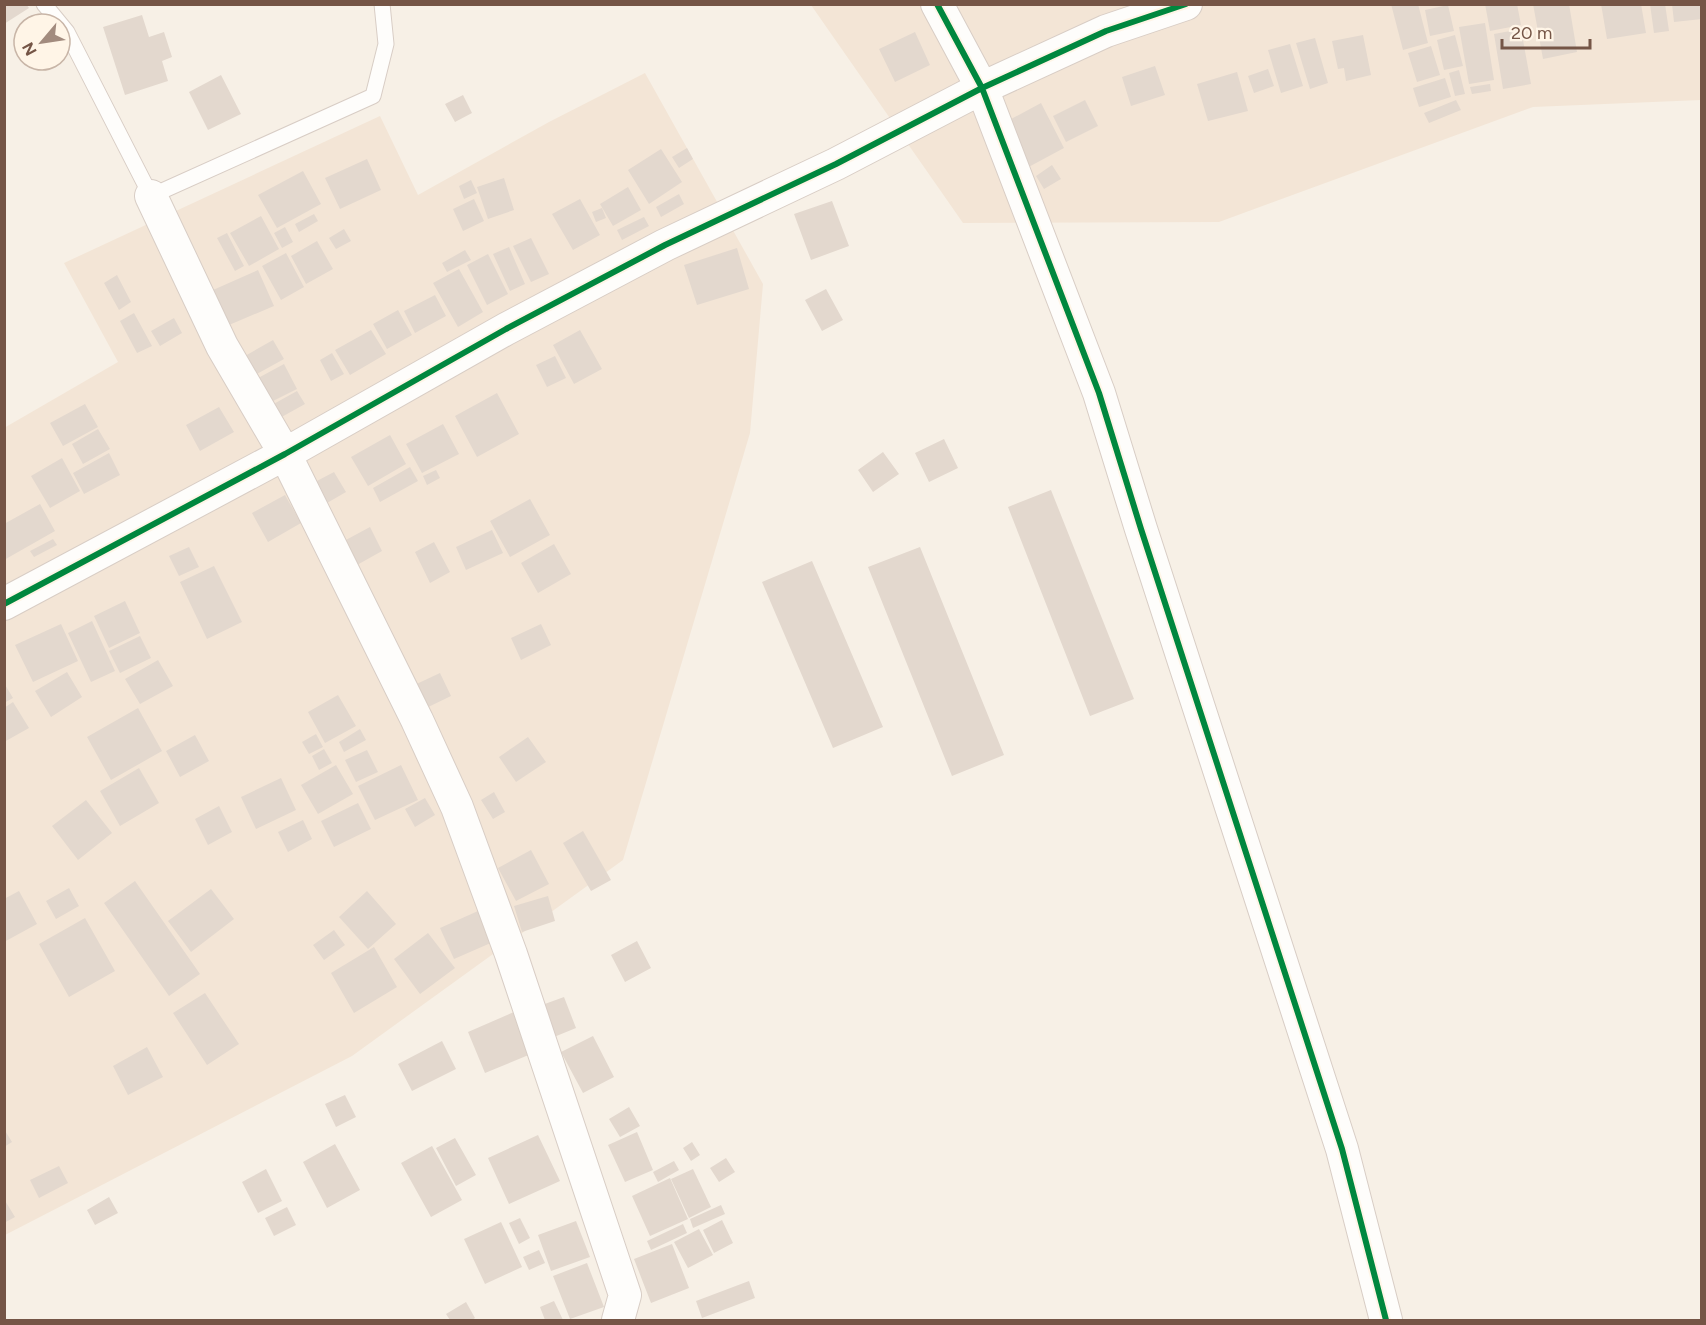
<svg xmlns="http://www.w3.org/2000/svg" width="1706" height="1325" font-family="Figtree,sans-serif">
<rect width="100%" height="100%" fill="#f7f0e6"/>
<!-- residential -->
<path fill="#f3e5d6" d="M811 5H1701V100L1533 107 1219 222 963 223Z
M645 73 763 284 750 433 623 860 352 1056 5 1235 4 428 118 362 64 263 380 116 418 195 549 122Z"/>
<!-- building -->
<path fill="#e3d8ce" d="M4 4H26L29 8 4 24Z
M1391 4H1418L1428 43 1403 50Z
M1485 4H1517L1521 25 1490 31Z
M1533 4H1569L1577 52 1543 59Z
M1601 4H1641L1646 33 1607 39Z
M1650 4H1665L1669 31 1654 33Z
M1672 4H1702V19L1674 22Z
M1448 5 1454 31 1430 36 1425 10Z
M142 15 149 37 164 32 172 57 162 61 168 81 125 95 103 27Z
M1485 23 1494 80 1469 84 1459 27Z
M1521 29 1531 84 1503 89 1494 34Z
M915 32 930 65 895 82 879 49Z
M1363 35 1371 75 1346 81 1344 68 1338 69 1332 41Z
M1455 35 1463 66 1444 70 1437 40Z
M1315 38 1328 83 1310 89 1296 43Z
M1290 44 1303 86 1281 93 1268 50Z
M1431 46 1440 75 1417 82 1408 53Z
M1155 66 1165 95 1131 106 1122 77Z
M1268 69 1274 86 1254 93 1248 76Z
M1459 70 1465 94 1455 96 1449 73Z
M1237 72 1248 111 1208 121 1197 84Z
M221 75 241 114 208 130 189 92Z
M1445 78 1451 97 1419 107 1413 88Z
M1490 84 1491 91 1472 94 1470 87Z
M463 95 472 113 455 122 445 104Z
M1085 100 1098 126 1066 142 1053 116Z
M1456 100 1461 110 1429 123 1424 113Z
M1041 103 1064 148 1023 170 1000 125Z
M687 148 693 159 679 168 672 157Z
M661 149 682 182 649 204 628 170Z
M367 159 381 190 340 209 325 178Z
M1052 165 1061 179 1044 189 1036 176Z
M303 171 321 204 277 228 258 195Z
M504 178 514 210 488 219 477 187Z
M471 180 477 193 464 199 459 186Z
M628 187 641 210 613 226 600 204Z
M679 194 684 204 661 217 656 207Z
M474 199 484 221 463 231 453 209Z
M580 199 600 235 573 250 552 214Z
M832 201 849 246 811 260 794 214Z
M602 208 606 218 596 222 592 212Z
M314 214 318 221 299 232 295 224Z
M261 216 279 249 249 266 230 233Z
M644 217 649 226 622 240 617 230Z
M285 227 293 242 282 248 274 233Z
M344 229 351 241 336 249 329 238Z
M227 233 244 266 235 271 217 238Z
M531 238 549 274 531 282 513 246Z
M317 241 333 269 306 284 291 256Z
M509 247 525 284 510 291 493 254Z
M737 248 749 289 697 305 684 265Z
M465 250 471 260 447 272 442 263Z
M286 253 304 287 281 300 262 266Z
M488 254 508 294 487 305 467 265Z
M459 269 483 312 458 327 433 283Z
M258 270 274 306 229 325 213 290Z
M117 275 131 302 119 310 104 283Z
M826 289 843 320 822 331 805 300Z
M435 295 446 316 415 333 404 311Z
M398 310 412 335 387 349 373 324Z
M134 313 152 346 137 353 120 321Z
M174 318 182 333 160 346 151 331Z
M371 330 386 354 350 375 335 350Z
M580 330 602 369 574 384 553 345Z
M273 340 284 359 255 375 245 356Z
M332 353 344 374 331 381 320 360Z
M555 356 566 378 547 387 536 365Z
M284 364 297 389 259 408 247 384Z
M297 391 305 404 269 424 261 411Z
M497 393 519 434 477 457 455 416Z
M85 404 98 427 63 446 50 423Z
M219 407 234 432 200 451 186 425Z
M443 424 459 454 422 473 406 444Z
M98 429 110 449 83 464 72 444Z
M390 435 406 464 368 486 351 457Z
M944 439 958 468 929 482 915 453Z
M883 452 899 474 873 492 858 470Z
M109 453 120 475 84 494 73 473Z
M62 458 80 491 50 508 31 476Z
M410 467 418 481 380 502 373 488Z
M436 470 440 478 427 485 423 476Z
M334 472 346 492 327 503 315 482Z
M1051 490 1134 699 1090 716 1008 507Z
M285 495 301 523 268 542 252 513Z
M530 499 550 535 510 557 490 521Z
M40 504 55 531 4 560V524Z
M370 527 382 551 357 565 344 541Z
M492 530 503 553 466 570 456 547Z
M53 539 57 545 34 557 30 551Z
M434 542 450 572 430 583 415 552Z
M554 544 571 574 538 593 521 563Z
M189 547 199 567 179 576 169 556Z
M920 547 1004 755 952 776 868 567Z
M812 561 883 727 833 748 762 582Z
M214 566 242 622 207 639 180 582Z
M125 601 140 633 109 648 94 616Z
M92 621 115 671 91 682 68 633Z
M61 624 78 661 33 682 15 645Z
M541 624 551 645 521 660 511 638Z
M140 636 151 658 120 673 109 651Z
M158 660 173 686 140 704 125 679Z
M67 672 82 697 51 717 35 691Z
M440 673 451 696 420 711 408 688Z
M4 683 13 698 4 703Z
M338 695 356 726 325 743 308 712Z
M13 702 29 728 4 742V708Z
M138 708 162 751 111 780 87 737Z
M360 729 366 740 344 752 339 742Z
M316 734 323 747 309 754 302 742Z
M195 735 209 761 180 777 166 751Z
M528 737 546 762 516 782 499 757Z
M324 749 332 763 319 770 312 756Z
M367 750 378 772 356 782 345 760Z
M336 765 353 794 318 814 301 785Z
M401 765 418 800 375 820 358 786Z
M139 768 159 803 120 826 100 791Z
M281 778 296 810 256 829 241 797Z
M494 792 505 812 493 819 481 800Z
M425 798 435 815 415 827 405 809Z
M86 800 112 833 78 860 52 826Z
M358 803 371 829 334 847 321 821Z
M219 806 232 832 208 845 195 819Z
M303 820 312 839 288 852 278 832Z
M583 831 611 880 591 891 563 843Z
M531 850 549 884 516 901 498 868Z
M135 881 200 974 169 996 104 903Z
M69 888 79 906 56 919 46 901Z
M211 889 234 919 191 952 168 921Z
M19 891 37 924 4 942V899Z
M367 891 396 924 368 949 339 917Z
M548 896 555 921 522 932 514 906Z
M478 911 493 942 454 959 440 928Z
M85 918 115 971 69 997 39 944Z
M334 930 345 945 324 960 313 945Z
M428 933 455 968 420 994 394 959Z
M637 941 651 968 625 982 611 955Z
M374 947 397 987 354 1013 331 973Z
M205 993 239 1044 207 1065 173 1013Z
M564 997 576 1028 554 1037 542 1005Z
M514 1012 531 1054 485 1073 468 1032Z
M593 1036 614 1077 583 1093 561 1052Z
M442 1041 456 1069 412 1091 398 1064Z
M147 1047 163 1077 128 1095 113 1066Z
M345 1095 356 1117 336 1127 325 1104Z
M629 1107 640 1126 620 1137 609 1119Z
M4 1129 12 1142 4 1147Z
M637 1132 653 1170 625 1182 608 1145Z
M538 1135 560 1181 509 1204 488 1158Z
M455 1138 476 1175 456 1186 436 1148Z
M692 1142 700 1155 691 1161 683 1148Z
M335 1144 360 1190 327 1208 303 1162Z
M432 1146 462 1200 431 1217 401 1163Z
M726 1158 735 1172 719 1182 710 1168Z
M674 1161 679 1170 658 1182 653 1172Z
M59 1166 68 1183 39 1198 30 1180Z
M266 1169 282 1201 258 1213 242 1182Z
M693 1169 711 1207 689 1218 671 1179Z
M670 1178 688 1219 650 1236 632 1196Z
M109 1197 118 1213 95 1225 87 1210Z
M4 1199 15 1217 4 1223Z
M721 1205 725 1214 693 1228 690 1219Z
M287 1207 296 1225 274 1236 265 1218Z
M520 1218 530 1238 519 1244 509 1223Z
M722 1220 733 1243 714 1253 703 1230Z
M576 1221 590 1257 551 1271 538 1235Z
M501 1222 522 1267 485 1284 464 1239Z
M683 1224 687 1233 651 1250 647 1241Z
M699 1229 713 1255 688 1268 674 1242Z
M672 1244 689 1288 651 1303 634 1259Z
M539 1250 545 1263 529 1270 523 1257Z
M587 1263 604 1307 570 1319 553 1276Z
M749 1281 755 1298 702 1318 696 1301Z
M554 1301 563 1320H545L540 1307Z
M466 1302 475 1318 472 1320H450L446 1314Z"/>
<g fill="none" stroke-linecap="round" stroke-linejoin="round">
<!-- lane casing -->
<g stroke="#d8cdc5" stroke-width="17">
<path id="lane" d="M44 4 67 32 151 196 373 96 386 44 382 4"/>
</g>
<!-- street casing -->
<g stroke="#d8cdc5" stroke-width="34">
<path id="street" d="M937 4 982 88 1099 393 1141 529 1342 1149 1386 1320
M151 196 222 346 285 454 417 720 457 807 511 954 625 1295 618 1320
M4 604 285 454 506 329 665 245 836 164 982 88 1106 31 1186 4"/>
</g>
<!-- lane -->
<use href="#lane" stroke="#fefdfb" stroke-width="15"/>
<!-- street -->
<use href="#street" stroke="#fefdfb" stroke-width="32"/>
<!-- cycleway casing -->
<g stroke="#fff5e7" stroke-width="10">
<path id="cycleway" d="M937 4 982 88 1099 393 1141 529 1342 1149 1386 1320
M4 604 285 454 506 329 665 245 836 164 982 88 1106 31 1186 4"/>
</g>
<!-- cycleway -->
<use href="#cycleway" stroke="#00873e" stroke-width="6"/>
</g>
<!-- border -->
<rect width="1706" height="1325" fill="none" stroke="#755546" stroke-width="12"/>
<!-- north arrow -->
<g transform="translate(42 42) rotate(241)"><circle r="28" fill="#fff5e7" stroke="#c8b5a7" stroke-width="1.5"/>
<path d="M0-4.5L10 22L0 15L-10 22Z" fill="#a28b7e"/>
<text y="-9" font-size="16" font-weight="bold" text-anchor="middle" fill="#755546">N</text>
</g>
<!-- scale -->
<path d="M1502 39v9h88v-9" fill="none" stroke="#755546" stroke-width="3"/>
<text x="1511" y="39" font-size="18" fill="#755546" stroke="#fff5e7" stroke-width="4.5" paint-order="stroke">20 m</text>
</svg>
